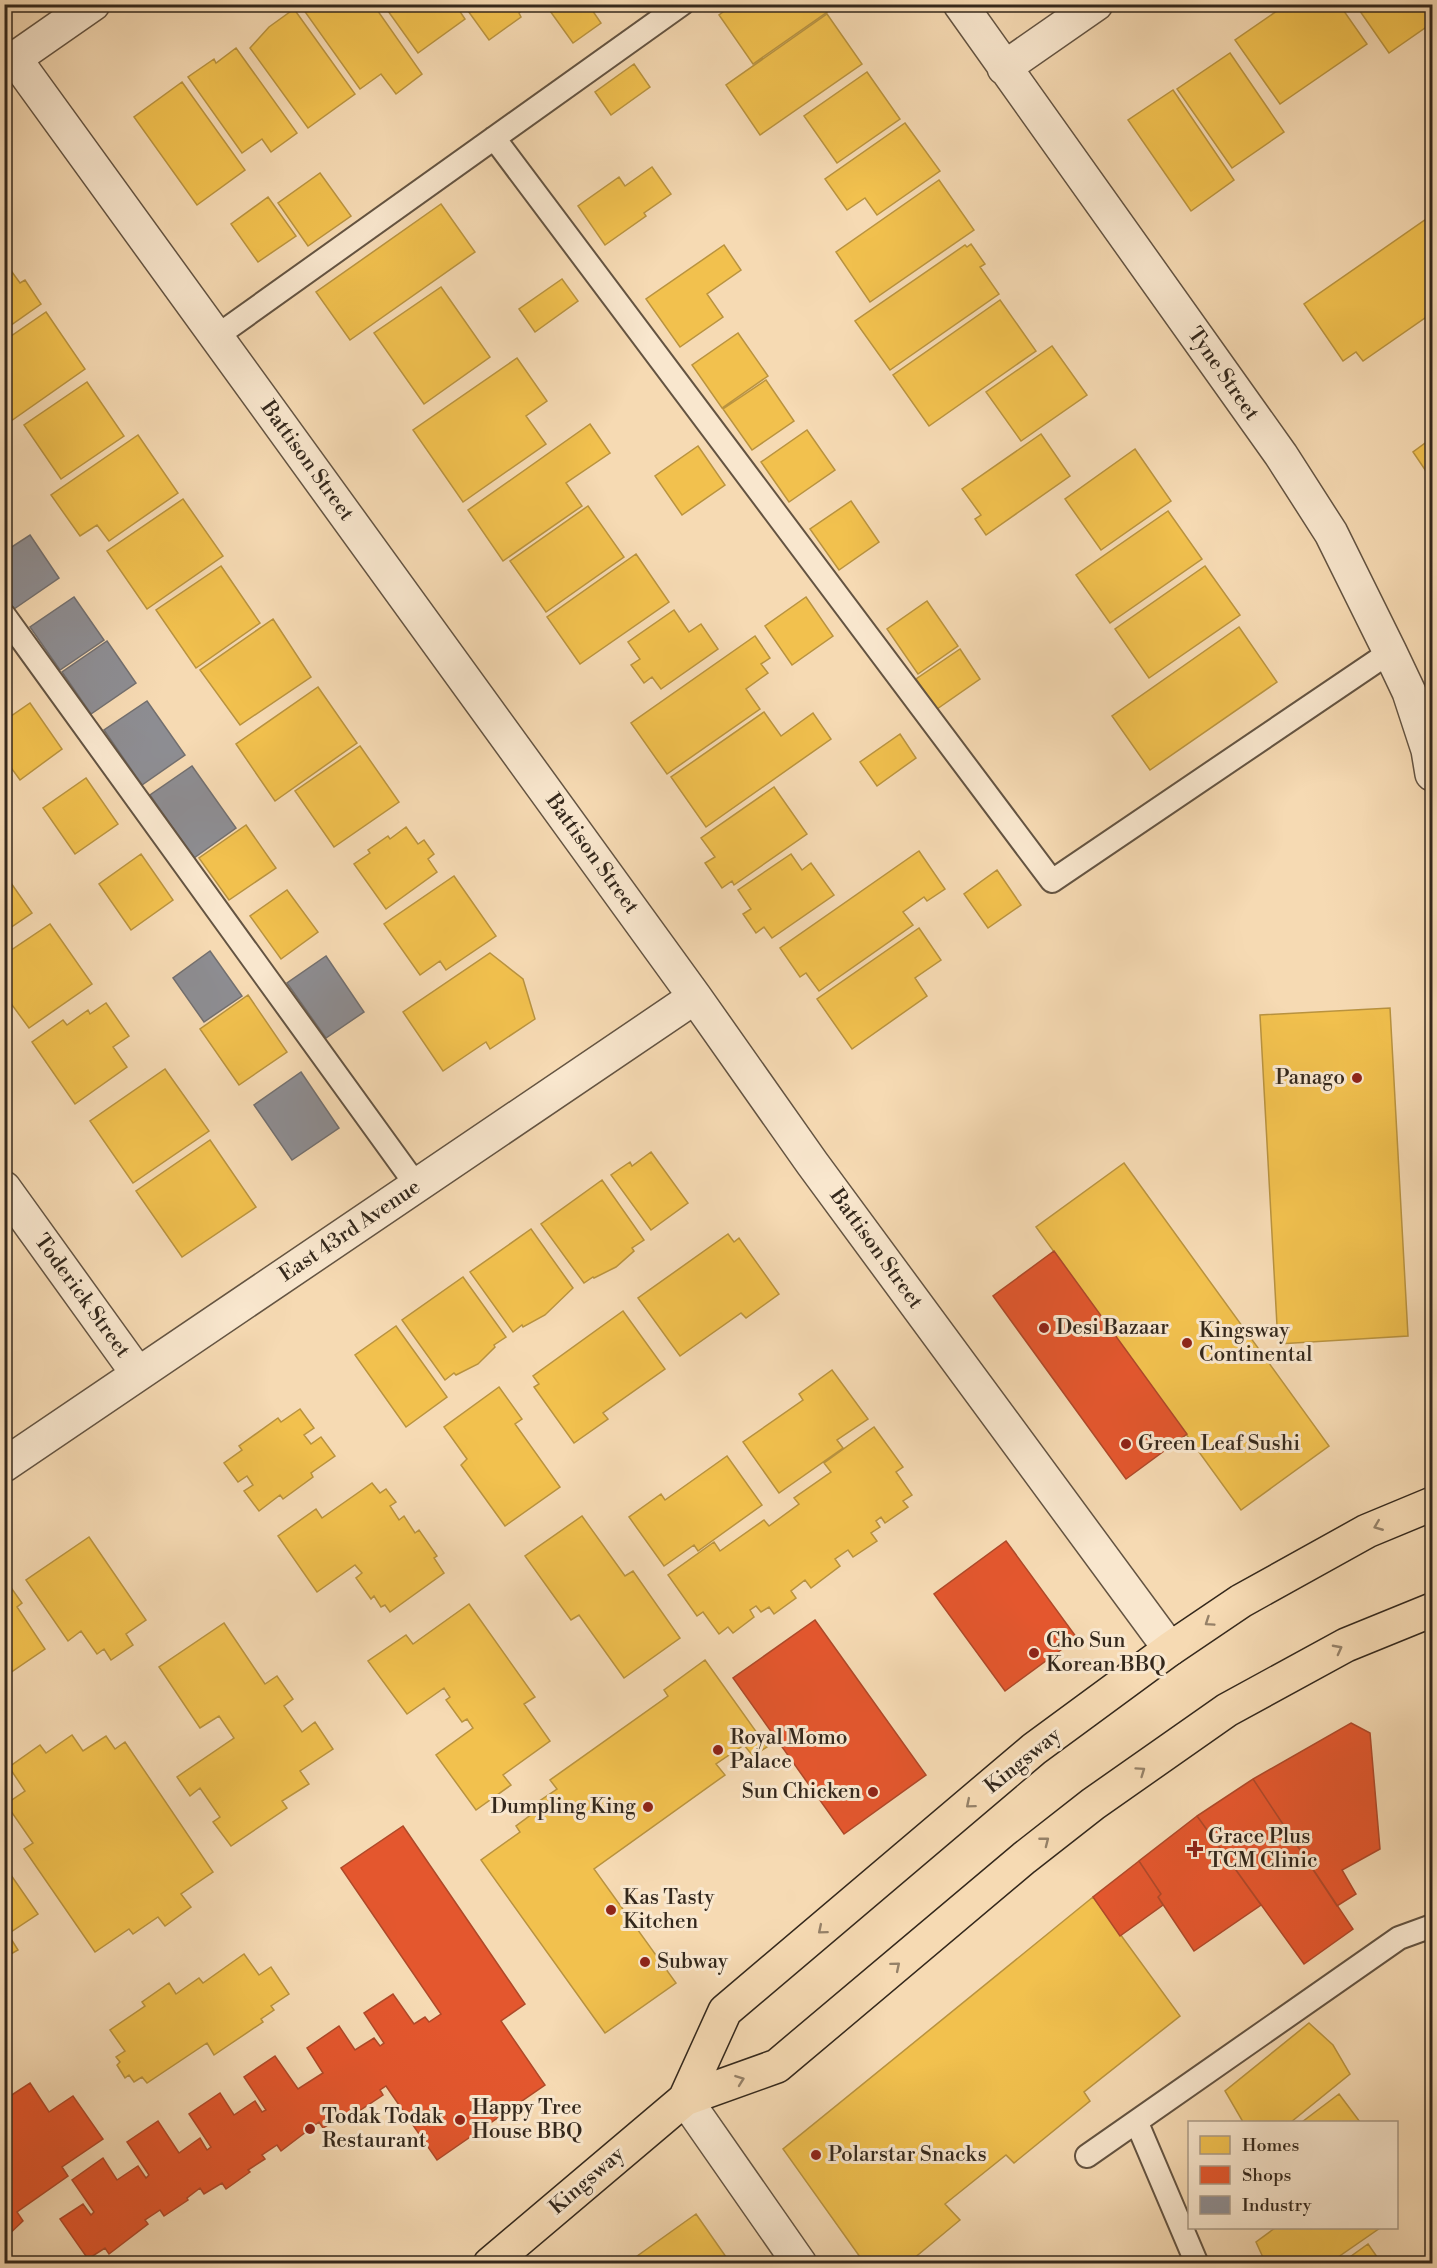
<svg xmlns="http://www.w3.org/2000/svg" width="1437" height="2268" font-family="'Libre Bodoni',serif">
<rect width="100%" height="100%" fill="#f6dab3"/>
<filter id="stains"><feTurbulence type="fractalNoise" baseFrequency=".00333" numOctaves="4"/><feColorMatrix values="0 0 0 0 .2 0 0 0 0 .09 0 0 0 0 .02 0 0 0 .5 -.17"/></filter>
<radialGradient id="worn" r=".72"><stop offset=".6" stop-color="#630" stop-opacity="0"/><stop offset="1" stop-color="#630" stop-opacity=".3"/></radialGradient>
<!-- homes -->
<path fill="#f2c14e" stroke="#b9933f" stroke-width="1.5" d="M309 4H373L422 74 396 94 381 74 360 89 303 9Z
M383 4H455L465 19 418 53Z
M463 4H531L519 13 521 17 489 40Z
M545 4H588L601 23 573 43Z
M734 4H826L830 10 753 64 719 15Z
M1287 4H1339L1367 44 1280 104 1235 40Z
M1355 4H1432V23L1389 53Z
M294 9 355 94 308 128 250 48 269 27Z
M827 14 862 64 760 135 726 85Z
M236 48 297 133 271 152 262 139 242 153 188 77 214 59 216 63Z
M1230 53 1284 132 1232 168 1177 89Z
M634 64 650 87 611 115 595 92Z
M867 72 900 119 837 163 804 116Z
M182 82 245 170 197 205 134 117Z
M1173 90 1234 180 1191 211 1128 120Z
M905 123 940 171 877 215 865 198 847 210 825 179Z
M652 167 671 194 644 213 646 216 605 245 578 206 619 177 625 186Z
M320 173 351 216 308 246 278 203Z
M939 180 974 230 870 302 836 252Z
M268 197 296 236 258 262 231 224Z
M441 204 475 252 350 340 316 292Z
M1432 215V313L1363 361 1356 352 1343 361 1304 304Z
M971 244 985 264 980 267 999 294 890 370 855 321 965 245 967 247Z
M724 245 741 270 707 294 723 317 680 347 646 299Z
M4 261 20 283 25 280 41 304 4 330Z
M562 279 578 301 535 332 519 309Z
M441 287 490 357 424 404 374 333Z
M1000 300 1036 351 929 426 893 375Z
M46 312 85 369 11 421 4 412V341Z
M738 333 768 376 722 408 692 365Z
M1052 346 1087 395 1021 441 986 392Z
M517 358 547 401 526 416 546 444 463 502 413 430Z
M766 380 794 421 752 450 723 409Z
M87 382 124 436 61 479 24 425Z
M590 424 610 453 566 483 582 506 503 561 468 510Z
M807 430 835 470 789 502 761 462Z
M1041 434 1070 476 986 535 975 519 981 515 962 489Z
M138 435 178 493 109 541 97 525 80 536 51 495Z
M1432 438V480L1413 452Z
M698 446 725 485 682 515 655 476Z
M1135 449 1171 501 1101 550 1065 499Z
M183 499 223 556 147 609 107 551Z
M851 501 879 542 839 570 810 529Z
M588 506 624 557 546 612 510 561Z
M1168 511 1202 559 1110 623 1076 575Z
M636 554 669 602 580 664 547 617Z
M221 566 260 623 196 668 156 610Z
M1205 566 1240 615 1149 678 1115 629Z
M806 597 833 636 792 665 765 626Z
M927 601 958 646 918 674 887 629Z
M674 610 689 632 701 624 718 649 661 689 652 677 644 683 631 665 640 659 628 642Z
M273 619 311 677 240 725 200 670Z
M1239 627 1277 682 1150 770 1112 716Z
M755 636 770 658 761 664 768 673 746 689 760 709 667 774 631 723Z
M960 649 980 679 937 709 916 679Z
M318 687 357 743 275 801 236 744Z
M30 703 62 749 20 780 4 758V721Z
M764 712 781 736 813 713 831 739 706 827 671 777Z
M900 734 916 758 877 786 860 762Z
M360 746 399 802 334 847 295 791Z
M86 778 118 824 75 854 43 808Z
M774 787 807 834 734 885 732 881 722 888 705 863 715 857 701 838Z
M246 825 276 868 229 900 199 858Z
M406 827 418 844 424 840 434 854 428 859 437 872 386 909 354 864 370 853 368 850 388 836 390 839Z
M919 851 945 889 927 901 924 897 903 912 913 925 819 991 806 973 800 977 780 948Z
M141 854 173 900 131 930 99 884Z
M791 854 802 870 811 863 834 895 772 938 764 927 756 933 743 914 751 909 738 890Z
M997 870 1021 905 988 928 964 894Z
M4 873 32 913 4 932Z
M454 876 496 936 446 970 440 961 420 975 384 924Z
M287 890 318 932 281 959 250 916Z
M50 924 92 984 29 1028 4 994V955Z
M919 928 941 960 915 978 927 996 852 1049 817 999Z
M490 953 523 979 535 1019 490 1049 486 1042 443 1071 403 1012Z
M248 995 287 1052 239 1085 200 1029Z
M106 1003 129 1036 113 1047 127 1067 75 1104 32 1042 63 1020 67 1025 88 1010 90 1014Z
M1390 1008 1408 1336 1278 1344 1260 1015Z
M165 1069 209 1131 133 1183 90 1121Z
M210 1140 256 1207 182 1257 136 1191Z
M651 1152 688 1203 651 1230 611 1175 630 1162 632 1166Z
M1124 1163 1329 1446 1241 1510 1036 1227Z
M602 1180 644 1240 632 1248 634 1251 616 1267 594 1278 593 1277 584 1283 541 1224Z
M531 1229 573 1288 545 1315 523 1327 522 1325 513 1332 470 1272Z
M728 1234 734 1242 739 1238 779 1294 746 1318 741 1313 680 1356 638 1298Z
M463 1277 506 1337 494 1345 495 1347 478 1364 456 1375 454 1373 445 1380 402 1320Z
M623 1311 665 1369 603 1413 608 1419 574 1443 534 1387 539 1384 533 1376Z
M396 1326 447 1397 406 1427 355 1355Z
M832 1370 868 1419 837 1440 843 1448 779 1493 743 1442 803 1400 799 1394Z
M499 1387 522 1419 515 1424 560 1487 505 1526 461 1465 467 1459 444 1427Z
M300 1409 314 1428 304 1435 311 1444 321 1437 335 1456 311 1473 313 1477 283 1499 280 1495 259 1511 244 1491 253 1485 247 1476 238 1482 224 1463 242 1450 239 1446 278 1418 281 1422Z
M874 1427 903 1467 896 1472 912 1495 903 1501 908 1507 885 1523 881 1517 876 1521 880 1527 871 1533 877 1541 853 1557 848 1550 835 1559 840 1566 811 1588 805 1580 791 1591 796 1598 774 1614 769 1607 761 1612 756 1606 750 1610 754 1617 733 1633 728 1627 719 1634 703 1612 697 1616 668 1575 714 1542 720 1551 764 1520 769 1526 799 1504 794 1498 831 1472 824 1463Z
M727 1456 762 1505 698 1551 694 1545 664 1566 629 1517 661 1494 665 1500Z
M372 1483 380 1493 386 1489 396 1502 390 1506 399 1520 404 1516 415 1533 419 1530 437 1556 434 1558 444 1573 390 1612 385 1605 381 1607 374 1596 371 1599 356 1578 362 1573 355 1565 317 1592 278 1536 316 1509 322 1518Z
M582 1516 625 1576 633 1571 680 1638 624 1678 579 1615 571 1620 525 1556Z
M89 1537 146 1620 126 1634 133 1645 111 1660 104 1649 97 1654 81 1631 68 1641 26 1580Z
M7 1582 22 1603 17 1607 45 1649 4 1677V1584Z
M469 1604 535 1697 524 1704 550 1741 503 1775 511 1785 476 1810 436 1755 473 1728 467 1719 462 1722 446 1700 450 1697 444 1688 407 1714 368 1661 406 1635 413 1644Z
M224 1623 265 1684 277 1676 293 1699 284 1706 302 1732 315 1722 333 1749 300 1771 309 1784 282 1801 287 1808 231 1846 213 1822 220 1817 200 1788 190 1796 177 1777 234 1738 219 1716 200 1728 159 1667Z
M705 1660 767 1747 753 1756 744 1745 716 1764 725 1775 594 1869 676 1983 605 2033 481 1860 520 1832 516 1826 536 1811 532 1806 557 1789 550 1780 668 1696 664 1690Z
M72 1735 83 1751 106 1736 115 1749 125 1742 213 1872 181 1894 191 1907 165 1926 158 1917 133 1934 129 1929 95 1952 24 1849 33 1843 6 1804 25 1791 9 1767 40 1745 46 1753Z
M4 1865 38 1914 8 1934 18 1950 4 1958Z
M1093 1897 1180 2016 1084 2092 1090 2101 1014 2163 1006 2155 945 2204 960 2220 907 2264H865L783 2149Z
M244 1954 259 1975 271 1967 289 1994 271 2006 274 2010 261 2019 263 2022 214 2055 207 2043 147 2083 142 2077 134 2082 129 2075 125 2078 117 2065 120 2062 116 2057 125 2051 110 2030 145 2006 142 2002 169 1983 176 1994 199 1978 203 1983Z
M1309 2023 1333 2045 1350 2074 1291 2122H1243L1225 2091Z
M1339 2094 1360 2122H1302Z
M696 2214 731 2264H626Z
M1275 2228H1380L1328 2264H1266L1256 2242Z
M1368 2244 1382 2264H1340Z"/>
<!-- shops -->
<path fill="#e4572e" stroke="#af4929" stroke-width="1.5" d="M1054 1251 1187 1434 1126 1479 993 1296Z
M1006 1541 1077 1638 1005 1691 934 1594Z
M815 1620 926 1775 844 1834 733 1678Z
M1351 1723 1370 1733 1380 1849 1342 1870 1356 1894 1337 1906 1253 1779Z
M1253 1779 1353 1929 1304 1964 1197 1816Z
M1197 1816 1261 1905 1194 1951 1158 1897 1161 1894 1139 1861Z
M403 1826 525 2004 501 2021 545 2085 437 2160 386 2086 380 2090 383 2095 344 2121 341 2117 323 2128 319 2122 281 2151 277 2145 262 2155 265 2159 248 2170 250 2172 226 2189 222 2183 204 2194 200 2188 187 2198 188 2200 164 2216 160 2210 145 2220 148 2224 109 2254 105 2248 88 2259 60 2219 83 2204 91 2215 94 2212 72 2180 103 2158 117 2180 138 2166 146 2178 149 2175 127 2142 158 2121 179 2153 200 2138 207 2150 211 2147 189 2114 220 2093 234 2115 255 2101 262 2112 266 2110 244 2077 275 2056 298 2089 323 2073 307 2048 339 2026 355 2050 374 2038 380 2046 384 2043 364 2013 393 1994 414 2024 425 2017 429 2022 441 2014 341 1868Z
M1139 1861 1161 1894 1158 1897 1163 1905 1120 1936 1093 1897Z
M30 2083 49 2112 73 2096 103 2139 62 2167 68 2176 17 2212 23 2221 4 2239V2100Z"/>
<!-- industry -->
<path fill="#8d8d92" stroke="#726f6f" stroke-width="1.5" d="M30 535 59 578 14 609 4 594V552Z
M74 597 104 640 60 670 30 627Z
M107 641 136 683 91 714 62 672Z
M147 701 185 755 142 785 104 730Z
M192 766 236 828 194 858 150 795Z
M210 951 242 996 204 1022 173 978Z
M326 956 364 1012 326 1038 287 983Z
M301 1072 339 1128 292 1160 254 1105Z"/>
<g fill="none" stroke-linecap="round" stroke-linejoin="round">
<!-- lane casing -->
<g stroke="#645442" stroke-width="26">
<path id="lane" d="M494 138 1052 881 1390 652
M217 336 682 4
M4 615 417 1186
M1137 2123 1197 2264
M1087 2156 1399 1938 1432 1926"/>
</g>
<!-- street casing -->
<g stroke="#645442" stroke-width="36">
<path id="street" d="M960 4 1281 455 1331 533 1390 652 1409 692 1428 750 1432 774
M15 59 695 997 812 1163 1170 1649
M4 66 93 4
M1004 68 1096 4
M4 1188 138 1374
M4 1465 695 997
M685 2099 800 2264"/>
</g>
<!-- primary casing -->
<g stroke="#34281c" stroke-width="36">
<path id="primary" d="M685 2099 725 2011 1034 1749 1170 1649 1241 1601 1367 1531 1432 1504
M490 2264 685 2099 777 2066 1024 1858 1093 1804 1227 1710 1346 1645 1432 1610"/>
</g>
<!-- lane -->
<use href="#lane" stroke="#f9e7ce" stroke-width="22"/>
<!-- street -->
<use href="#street" stroke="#f9e7ce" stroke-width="33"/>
<!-- primary -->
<use href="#primary" stroke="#f6dab3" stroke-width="33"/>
</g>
<!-- one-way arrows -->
<defs><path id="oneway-chevron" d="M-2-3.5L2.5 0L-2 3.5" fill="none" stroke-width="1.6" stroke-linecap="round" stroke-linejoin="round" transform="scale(1.5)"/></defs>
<g stroke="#958168">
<use href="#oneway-chevron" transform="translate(1378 1526) rotate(158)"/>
<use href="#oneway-chevron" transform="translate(1209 1622) rotate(146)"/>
<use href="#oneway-chevron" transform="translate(1338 1649) rotate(-28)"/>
<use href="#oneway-chevron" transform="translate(1141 1771) rotate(-35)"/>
<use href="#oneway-chevron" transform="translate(970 1804) rotate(140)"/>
<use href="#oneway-chevron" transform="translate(1045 1841) rotate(-38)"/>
<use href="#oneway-chevron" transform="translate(822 1930) rotate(140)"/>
<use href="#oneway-chevron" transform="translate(896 1966) rotate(-40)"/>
<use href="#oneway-chevron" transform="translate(740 2080) rotate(-20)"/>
</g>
<!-- markers -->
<g fill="#8f2418" stroke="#f9e7ce" stroke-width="2">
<circle cx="1357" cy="1078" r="6"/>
<circle cx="1044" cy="1328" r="6"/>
<circle cx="1187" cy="1343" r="6"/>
<circle cx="1126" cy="1444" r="6"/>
<circle cx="1034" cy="1653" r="6"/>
<circle cx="718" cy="1750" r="6"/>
<circle cx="873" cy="1792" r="6"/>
<circle cx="648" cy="1807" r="6"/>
<path d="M1192 1840h6v6h6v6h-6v6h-6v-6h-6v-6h6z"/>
<circle cx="611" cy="1910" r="6"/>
<circle cx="645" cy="1962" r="6"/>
<circle cx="460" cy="2120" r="6"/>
<circle cx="310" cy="2129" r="6"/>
<circle cx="816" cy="2155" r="6"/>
</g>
<g text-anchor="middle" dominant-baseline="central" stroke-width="6" stroke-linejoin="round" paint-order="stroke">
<!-- street labels -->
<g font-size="21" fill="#34281c" stroke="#f9e7ce">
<text transform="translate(1223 374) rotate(55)">Tyne Street</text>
<text transform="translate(307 461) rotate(54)">Battison Street</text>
<text transform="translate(592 854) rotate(54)">Battison Street</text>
<text transform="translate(350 1231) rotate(-34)">East 43rd Avenue</text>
<text transform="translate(876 1249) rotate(54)">Battison Street</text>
<text transform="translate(82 1296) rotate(54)">Toderick Street</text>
<text transform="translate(1023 1761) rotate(-39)">Kingsway</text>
<text transform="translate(587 2181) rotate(-41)">Kingsway</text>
</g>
<!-- poi labels -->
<g font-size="21" fill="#34281c" stroke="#f9e7ce" text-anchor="start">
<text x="1345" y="1078" text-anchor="end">Panago</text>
<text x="1056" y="1328">Desi Bazaar</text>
<text x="1199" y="1331">Kingsway<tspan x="1199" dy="24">Continental</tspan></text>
<text x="1138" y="1444">Green Leaf Sushi</text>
<text x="1046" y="1641">Cho Sun<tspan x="1046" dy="24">Korean BBQ</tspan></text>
<text x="730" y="1738">Royal Momo<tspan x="730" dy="24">Palace</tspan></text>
<text x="861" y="1792" text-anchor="end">Sun Chicken</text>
<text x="636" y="1807" text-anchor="end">Dumpling King</text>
<text x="1208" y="1837">Grace Plus<tspan x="1208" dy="24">TCM Clinic</tspan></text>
<text x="623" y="1898">Kas Tasty<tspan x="623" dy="24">Kitchen</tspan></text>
<text x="657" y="1962">Subway</text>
<text x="472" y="2108">Happy Tree<tspan x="472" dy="24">House BBQ</tspan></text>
<text x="322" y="2117">Todak Todak<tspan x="322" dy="24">Restaurant</tspan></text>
<text x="828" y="2155">Polarstar Snacks</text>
</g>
</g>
<!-- margin -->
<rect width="1437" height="2268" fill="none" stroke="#f6dab3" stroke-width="24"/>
<rect x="6" y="6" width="1425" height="2256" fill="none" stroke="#34281c" stroke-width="3"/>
<rect x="12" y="12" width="1413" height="2244" fill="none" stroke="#34281c" stroke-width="1.5"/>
<!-- legend -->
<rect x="1188" y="2121" width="210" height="108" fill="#f9e7ce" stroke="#aa9b87" stroke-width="1.5"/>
<rect x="1200" y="2136" width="30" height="18" fill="#f2c14e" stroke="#aa9b87" stroke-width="1.5"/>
<text x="1242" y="2151" font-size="18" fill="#34281c">Homes</text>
<rect x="1200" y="2166" width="30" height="18" fill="#e4572e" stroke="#aa9b87" stroke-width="1.5"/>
<text x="1242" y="2181" font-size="18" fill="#34281c">Shops</text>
<rect x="1200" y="2196" width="30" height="18" fill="#8d8d92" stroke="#aa9b87" stroke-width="1.5"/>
<text x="1242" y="2211" font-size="18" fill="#34281c">Industry</text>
<rect width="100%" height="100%" filter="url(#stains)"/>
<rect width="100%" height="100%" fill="url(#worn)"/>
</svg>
